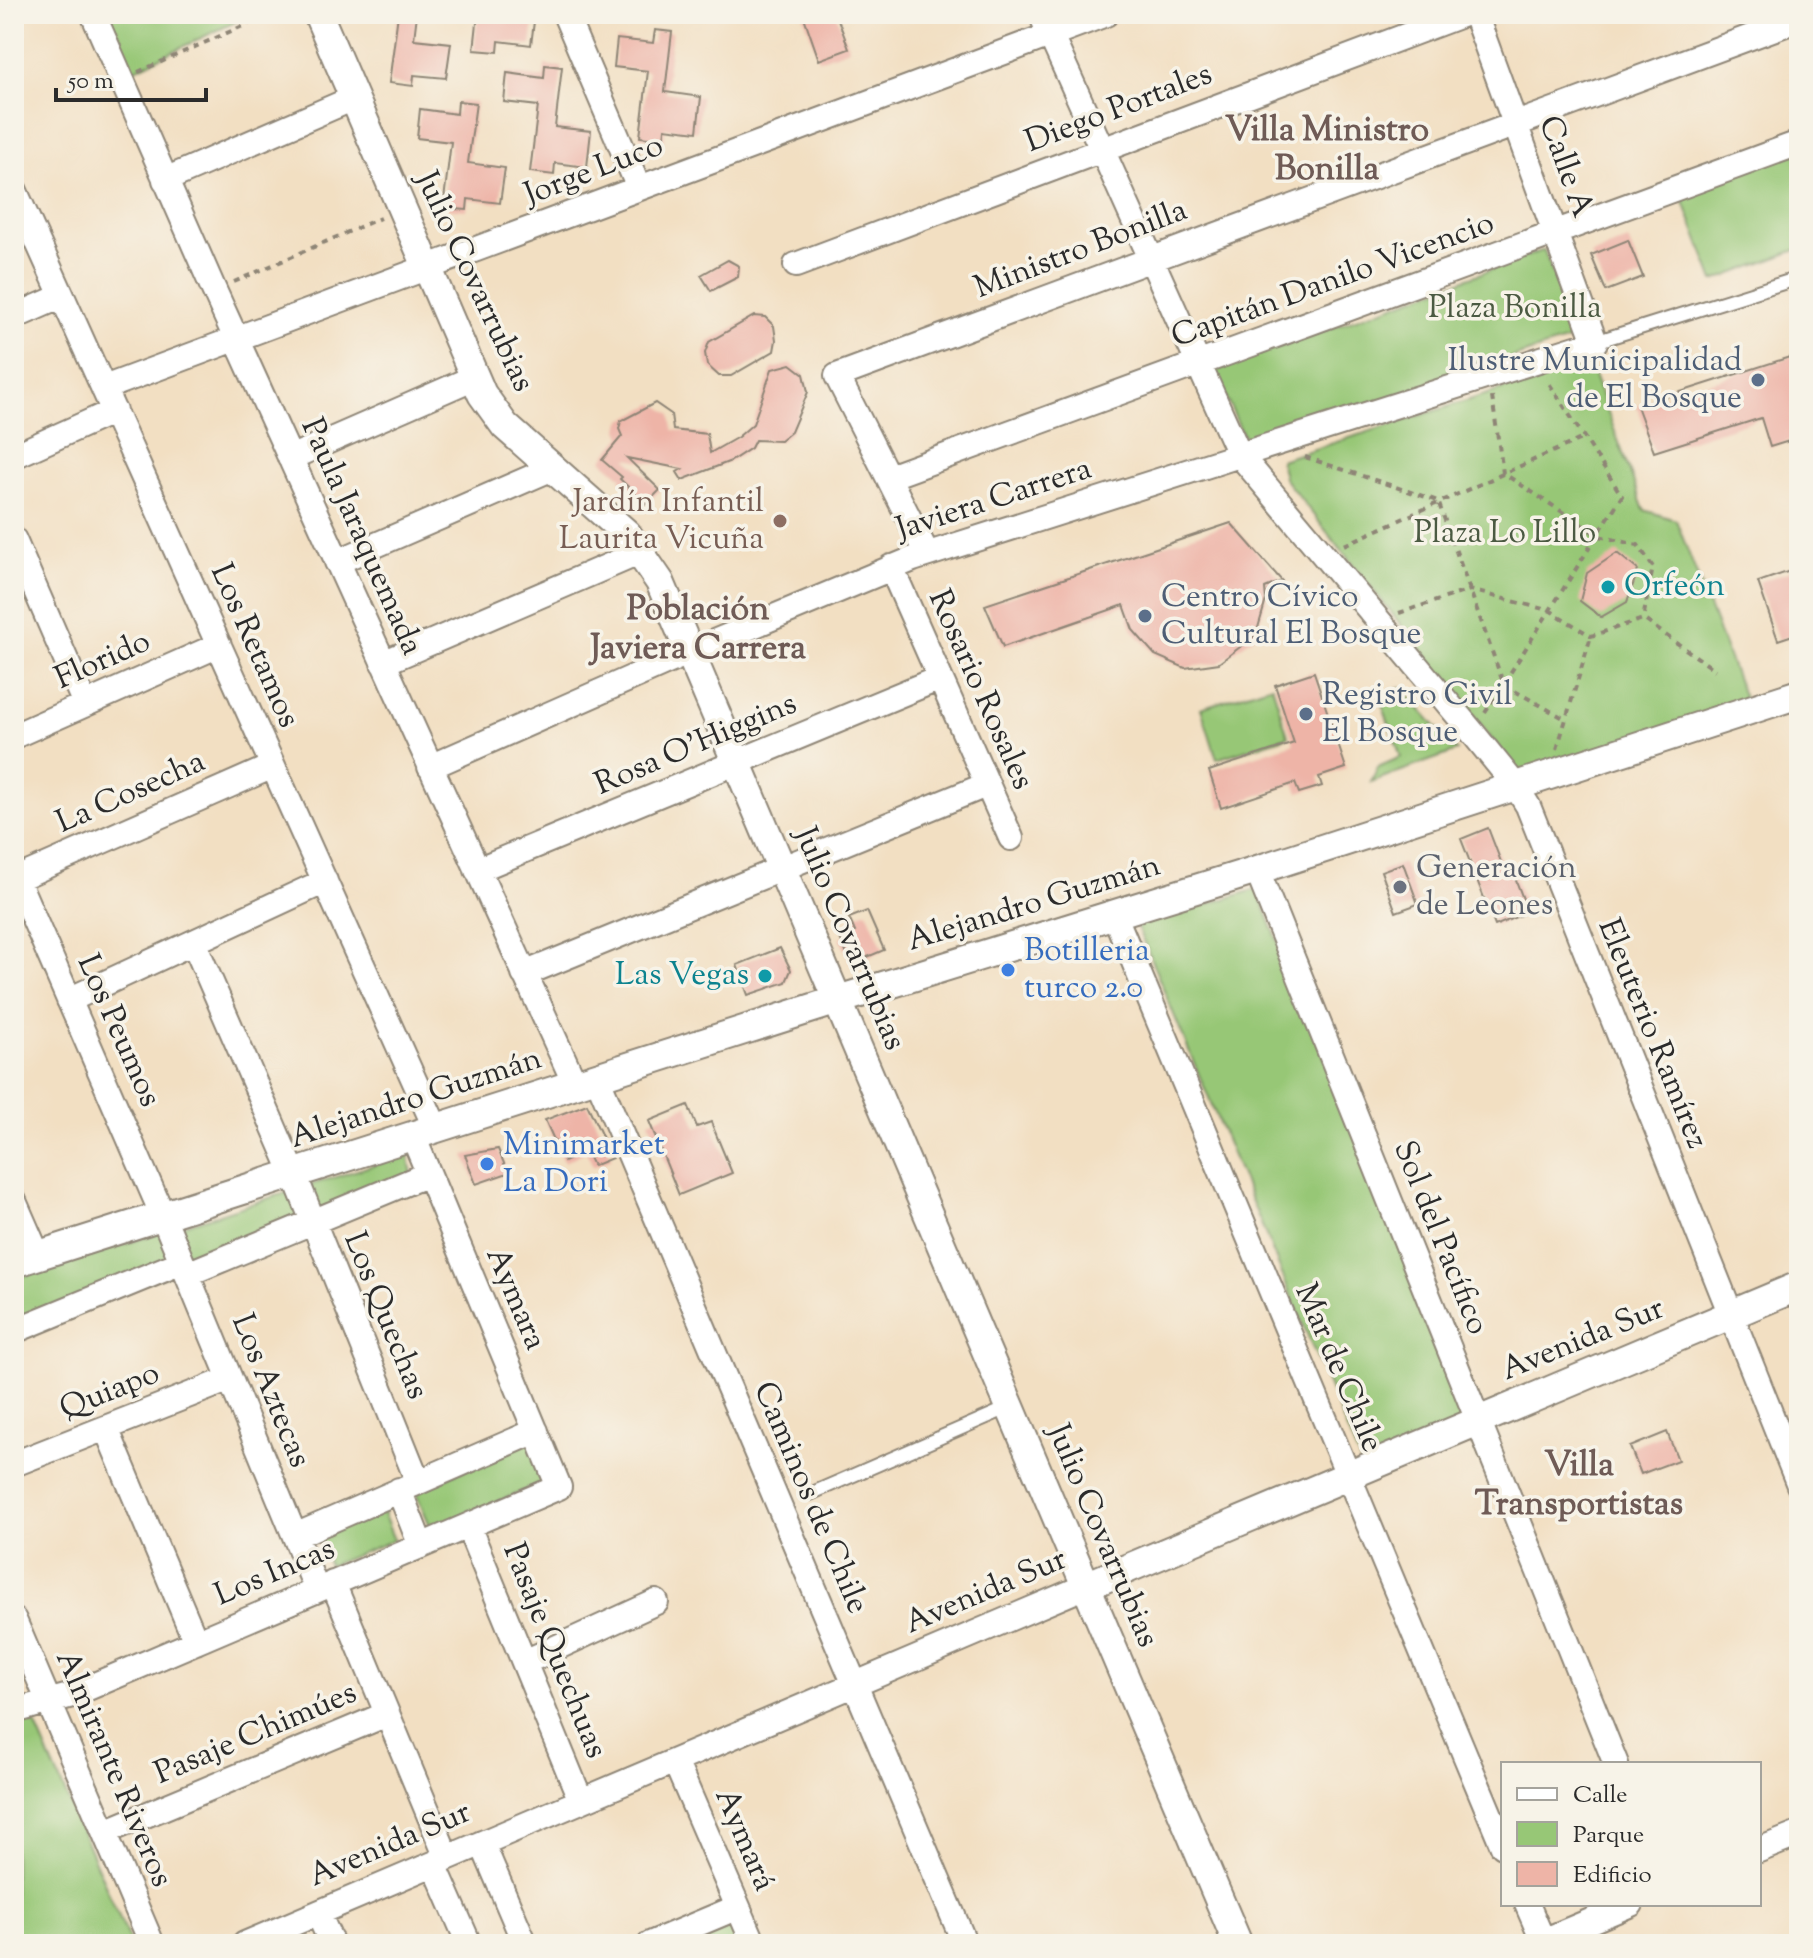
<svg xmlns="http://www.w3.org/2000/svg" width="1813" height="1958" font-family="'Sorts Mill Goudy',serif">
<rect width="100%" height="100%" fill="#f7f3e8"/>
<filter id="ink" filterUnits="userSpaceOnUse"><feTurbulence type="fractalNoise" baseFrequency=".0125" numOctaves="2"/><feDisplacementMap in="SourceGraphic" scale="16" xChannelSelector="R" yChannelSelector="G"/><feConvolveMatrix kernelMatrix="1 2 1 2 8 2 1 2 1" color-interpolation-filters="sRGB"/></filter>
<filter id="wash" filterUnits="userSpaceOnUse"><feTurbulence type="fractalNoise" baseFrequency=".006" numOctaves="4" result="noise"/><feDisplacementMap in="SourceGraphic" scale="32" xChannelSelector="R" yChannelSelector="G"/><feGaussianBlur stdDeviation="1.8" result="paint"/><feColorMatrix in="noise" values="0 0 0 0 0 0 0 0 0 0 0 0 0 0 0 0 0 1.4 0 .05"/><feComposite in="paint" operator="in"/></filter>
<g filter="url(#wash)">
<rect width="100%" height="100%" fill="#f2dfc2"/>
<!-- green -->
<path fill="#97c776" stroke="#617950" stroke-width="2" d="M100 14H252L127 73Z
M1799 150V249L1714 281 1681 194Z
M1544 250 1574 331 1571 339 1250 442 1243 435 1214 371Z
M1589 362 1644 510 1676 520 1747 706 1519 773 1284 478 1280 460Z
M1272 685 1288 736 1217 759 1201 708Z
M1401 687 1457 751 1371 782 1378 767 1401 757 1379 696Z
M1257 889 1470 1420 1362 1466 1137 926Z
M408 1154 412 1174 192 1267 14 1325V1279Z
M530 1441 547 1481 432 1530 415 1491Z
M381 1508 394 1540 329 1566 317 1534Z
M33 1719 131 1944H14V1727Z
M736 1911 750 1944H657Z"/>
<g id="blocks">
<!-- building -->
<path fill="#eeb4a7" d="M398 14H417L414 39 451 43 446 78 414 75 413 86 389 83Z
M478 14H535L531 45 499 41 498 52 474 50Z
M803 14H836L849 49 819 60Z
M655 30 672 32 665 92 701 97 697 132 665 128 664 140 640 137 648 71 614 67 617 39 653 43Z
M545 65 562 67 555 127 591 131 587 167 555 163 554 175 530 172 538 106 504 102 507 73 544 78Z
M458 101 476 103 468 163 505 168 500 203 468 199 467 210 443 208 451 142 417 138 420 109 457 114Z
M1628 240 1643 277 1606 291 1591 255Z
M728 260 739 266 738 277 711 291 701 275Z
M754 316 765 317 774 326 776 340 774 351 731 376H719L707 365 705 353 709 342Z
M1799 354V406L1795 408 1799 422V438L1770 447 1761 418 1654 452 1637 406Z
M791 364 804 374 808 392 791 432 780 441 755 440 751 448 731 461 682 480 677 472 682 469 627 458 660 490 646 504 620 479 622 477 602 460 622 436 619 429 621 421 655 403 671 414 673 430 707 434 710 453 738 437 753 424 772 369Z
M1231 523 1282 581 1265 588 1266 600 1256 635 1219 663 1185 668 1155 655 1133 630 1124 605 1003 647 985 605Z
M1617 553 1638 570 1627 602 1601 617 1580 601 1587 573Z
M1793 570 1799 590V633L1778 640 1758 582Z
M1314 672 1346 768 1319 777 1322 786 1299 793 1295 783 1221 808 1209 771 1294 743 1275 685Z
M1488 828 1503 867 1510 865 1528 912 1495 926 1461 839Z
M1403 863 1418 904 1396 912 1381 871Z
M867 911 884 950 851 964 840 938 855 932 849 918Z
M780 948 791 970 786 982 748 995 737 965Z
M587 1104 612 1158 593 1166 586 1151 564 1162 545 1120Z
M688 1105 697 1127 711 1122 732 1173 679 1195 649 1121Z
M498 1149 508 1173 476 1184 465 1155Z
M1667 1432 1678 1460 1641 1474 1630 1447Z"/>
</g>
</g>
<g filter="url(#ink)">
<use href="#blocks" fill-opacity="0" stroke="#8e8576" stroke-width="2"/>
<g fill="none" stroke-linecap="round" stroke-linejoin="round">
<!-- service casing -->
<g stroke="#8e8576" stroke-width="16">
<path id="service" d="M1595 342 1799 278
M810 1494 1010 1407"/>
</g>
<!-- minor casing -->
<g stroke="#8e8576" stroke-width="28">
<path id="minor" d="M93 14 214 290 575 1084
M565 14 639 188
M1041 14 1239 454 1472 732 1515 785 1528 806 1799 1485
M165 180 354 98
M14 189 436 1129
M796 265 1464 14
M14 317 62 296
M104 388 1106 14
M14 456 114 411
M290 458 475 377
M889 477 1799 143
M14 540 85 704
M927 554 837 376 1799 19
M337 562 553 468
M891 567 1011 838
M383 663 641 552
M14 736 219 645
M430 767 690 652 913 559 1595 342 1475 14
M477 870 940 678
M1257 870 1616 1764
M14 873 163 1216 317 1590
M14 880 273 766
M1114 914 1503 1846
M194 943 294 1174 418 1482
M524 974 986 785
M69 1000 325 881
M597 1077 965 1944
M14 1201 38 1256
M187 1274 428 1174
M14 1331 182 1262
M106 1428 196 1642
M14 1464 230 1379
M399 1490 421 1546
M468 1526 581 1801
M295 1536 536 1431
M333 1583 447 1858
M14 1620 152 1944
M525 1662 656 1602
M14 1711 69 1696 559 1487 413 1136
M675 1761 754 1944
M105 1832 387 1714
M482 1843 525 1944
M1759 1850 1799 1834
M434 1864 469 1944
M1527 1904 1543 1941
M318 1913 332 1944
M245 1944 1086 1586
M650 1944 738 1907
M1536 1944 1631 1904"/>
</g>
<!-- tertiary casing -->
<g stroke="#8e8576" stroke-width="32">
<path id="tertiary" d="M318 14 482 394 505 426 627 534 660 582 1238 1944
M14 1263 838 1000 1257 870 1799 694
M1086 1586 1799 1286"/>
</g>
<!-- path -->
<path stroke="#8e8576" stroke-width="4" stroke-dasharray="6 6" stroke-linecap="butt" d="M138 72 270 14
M234 282 380 218
M1492 397 1503 473 1599 536 1638 545 1653 567 1643 619
M1305 457 1438 501 1504 685 1567 720
M1344 545 1583 438
M1399 613 1470 590 1551 611 1591 636 1643 619 1715 670
M1485 713 1622 496 1547 380
M1557 749 1591 636"/>
<!-- service -->
<use href="#service" stroke="#fff" stroke-width="12"/>
<!-- minor -->
<use href="#minor" stroke="#fff" stroke-width="24"/>
<!-- tertiary -->
<use href="#tertiary" stroke="#fff" stroke-width="28"/>
</g>
</g>
<!-- markers -->
<g fill="#5c6f8a" stroke="#f7f3e8" stroke-width="3">
<circle cx="1758" cy="380" r="8"/>
<circle cx="1145" cy="616" r="8"/>
<circle cx="1306" cy="714" r="8"/>
</g>
<circle fill="#8d6e63" stroke="#f7f3e8" stroke-width="3" cx="780" cy="521" r="8"/>
<g fill="#0f9aa8" stroke="#f7f3e8" stroke-width="3">
<circle cx="1608" cy="587" r="8"/>
<circle cx="765" cy="976" r="8"/>
</g>
<circle fill="#6b7280" stroke="#f7f3e8" stroke-width="3" cx="1400" cy="887" r="8"/>
<g fill="#3f7fe0" stroke="#f7f3e8" stroke-width="3">
<circle cx="1008" cy="970" r="8"/>
<circle cx="487" cy="1164" r="8"/>
</g>
<g text-anchor="middle" dominant-baseline="central" stroke-width="7" stroke-linejoin="round" paint-order="stroke">
<!-- street labels -->
<g font-size="32" fill="#2b2b2b" stroke="#f7f3e8">
<text transform="translate(1119 109) rotate(-21)">Diego Portales</text>
<text transform="translate(1565 167) rotate(70)">Calle A</text>
<text transform="translate(594 171) rotate(-21)">Jorge Luco</text>
<text transform="translate(1081 250) rotate(-21)">Ministro Bonilla</text>
<text transform="translate(1333 281) rotate(-20)">Capitán Danilo Vicencio</text>
<text transform="translate(474 282) rotate(65)">Julio Covarrubias</text>
<text transform="translate(994 500) rotate(-18)">Javiera Carrera</text>
<text transform="translate(361 537) rotate(66)">Paula Jaraquemada</text>
<text transform="translate(254 646) rotate(66)">Los Retamos</text>
<text transform="translate(103 661) rotate(-24)">Florido</text>
<text transform="translate(980 690) rotate(66)">Rosario Rosales</text>
<text transform="translate(696 745) rotate(-23)">Rosa O'Higgins</text>
<text transform="translate(131 793) rotate(-24)">La Cosecha</text>
<text transform="translate(1034 904) rotate(-17)">Alejandro Guzmán</text>
<text transform="translate(849 939) rotate(67)">Julio Covarrubias</text>
<text transform="translate(118 1031) rotate(66)">Los Peumos</text>
<text transform="translate(1652 1034) rotate(68)">Eleuterio Ramírez</text>
<text transform="translate(416 1099) rotate(-18)">Alejandro Guzmán</text>
<text transform="translate(1440 1238) rotate(68)">Sol del Pacífico</text>
<text transform="translate(515 1299) rotate(67)">Aymara</text>
<text transform="translate(385 1316) rotate(68)">Los Quechas</text>
<text transform="translate(1583 1340) rotate(-22)">Avenida Sur</text>
<text transform="translate(1338 1368) rotate(67)">Mar de Chile</text>
<text transform="translate(270 1391) rotate(68)">Los Aztecas</text>
<text transform="translate(110 1392) rotate(-22)">Quiapo</text>
<text transform="translate(810 1498) rotate(67)">Caminos de Chile</text>
<text transform="translate(1102 1536) rotate(67)">Julio Covarrubias</text>
<text transform="translate(275 1573) rotate(-23)">Los Incas</text>
<text transform="translate(986 1592) rotate(-23)">Avenida Sur</text>
<text transform="translate(554 1651) rotate(68)">Pasaje Quechuas</text>
<text transform="translate(256 1734) rotate(-23)">Pasaje Chimúes</text>
<text transform="translate(113 1769) rotate(67)">Almirante Riveros</text>
<text transform="translate(744 1840) rotate(67)">Aymará</text>
<text transform="translate(390 1845) rotate(-23)">Avenida Sur</text>
</g>
<!-- park labels -->
<g font-size="32" fill="#4b5a42" stroke="#f7f3e8">
<text x="1515" y="309">Plaza Bonilla</text>
<text x="1505" y="534">Plaza Lo Lillo</text>
</g>
<!-- service labels -->
<g font-size="32" fill="#4e5e75" stroke="#f7f3e8" text-anchor="start">
<text x="1742" y="362" text-anchor="end">Ilustre Municipalidad<tspan x="1742" dy="37">de El Bosque</tspan></text>
<text x="1161" y="598">Centro Cívico<tspan x="1161" dy="37">Cultural El Bosque</tspan></text>
<text x="1322" y="696">Registro Civil<tspan x="1322" dy="37">El Bosque</tspan></text>
</g>
<!-- education labels -->
<g font-size="32" fill="#785e54" stroke="#f7f3e8" text-anchor="end">
<text x="764" y="503">Jardín Infantil<tspan x="764" dy="37">Laurita Vicuña</tspan></text>
</g>
<!-- culture labels -->
<g font-size="32" fill="#0d838f" stroke="#f7f3e8" text-anchor="start">
<text x="1624" y="587">Orfeón</text>
<text x="749" y="976" text-anchor="end">Las Vegas</text>
</g>
<!-- worship labels -->
<g font-size="32" fill="#5b616d" stroke="#f7f3e8" text-anchor="start">
<text x="1416" y="869">Generación<tspan x="1416" dy="37">de Leones</tspan></text>
</g>
<!-- shop labels -->
<g font-size="32" fill="#366cbe" stroke="#f7f3e8" text-anchor="start">
<text x="1024" y="952">Botilleria<tspan x="1024" dy="37">turco 2.0</tspan></text>
<text x="503" y="1146">Minimarket<tspan x="503" dy="37">La Dori</tspan></text>
</g>
<!-- neighbourhood labels -->
<g font-size="34" font-weight="bold" fill="#6f5b56" stroke="#f7f3e8">
<text x="1327" y="131">Villa Ministro<tspan x="1327" dy="39">Bonilla</tspan></text>
<text x="698" y="610">Población<tspan x="698" dy="39">Javiera Carrera</tspan></text>
<text x="1579" y="1466">Villa<tspan x="1579" dy="39">Transportistas</tspan></text>
</g>
</g>
<!-- margin -->
<rect width="1813" height="1958" fill="none" stroke="#f7f3e8" stroke-width="48"/>
<!-- legend -->
<rect x="1501" y="1762" width="260" height="144" fill="#f7f3e8" stroke="#a5a39c" stroke-width="2"/>
<rect x="1517" y="1788" width="40" height="12" fill="#ffffff" stroke="#a5a39c" stroke-width="2"/>
<text x="1573" y="1802" font-size="24" fill="#2b2b2b">Calle</text>
<rect x="1517" y="1822" width="40" height="24" fill="#97c776" stroke="#a5a39c" stroke-width="2"/>
<text x="1573" y="1842" font-size="24" fill="#2b2b2b">Parque</text>
<rect x="1517" y="1862" width="40" height="24" fill="#eeb4a7" stroke="#a5a39c" stroke-width="2"/>
<text x="1573" y="1882" font-size="24" fill="#2b2b2b">Edificio</text>
<!-- scale -->
<path d="M56 88v12h150v-12" fill="none" stroke="#2b2b2b" stroke-width="4"/>
<text x="68" y="88" font-size="24" fill="#2b2b2b" stroke="#f7f3e8" stroke-width="6" paint-order="stroke">50 m</text>
</svg>
